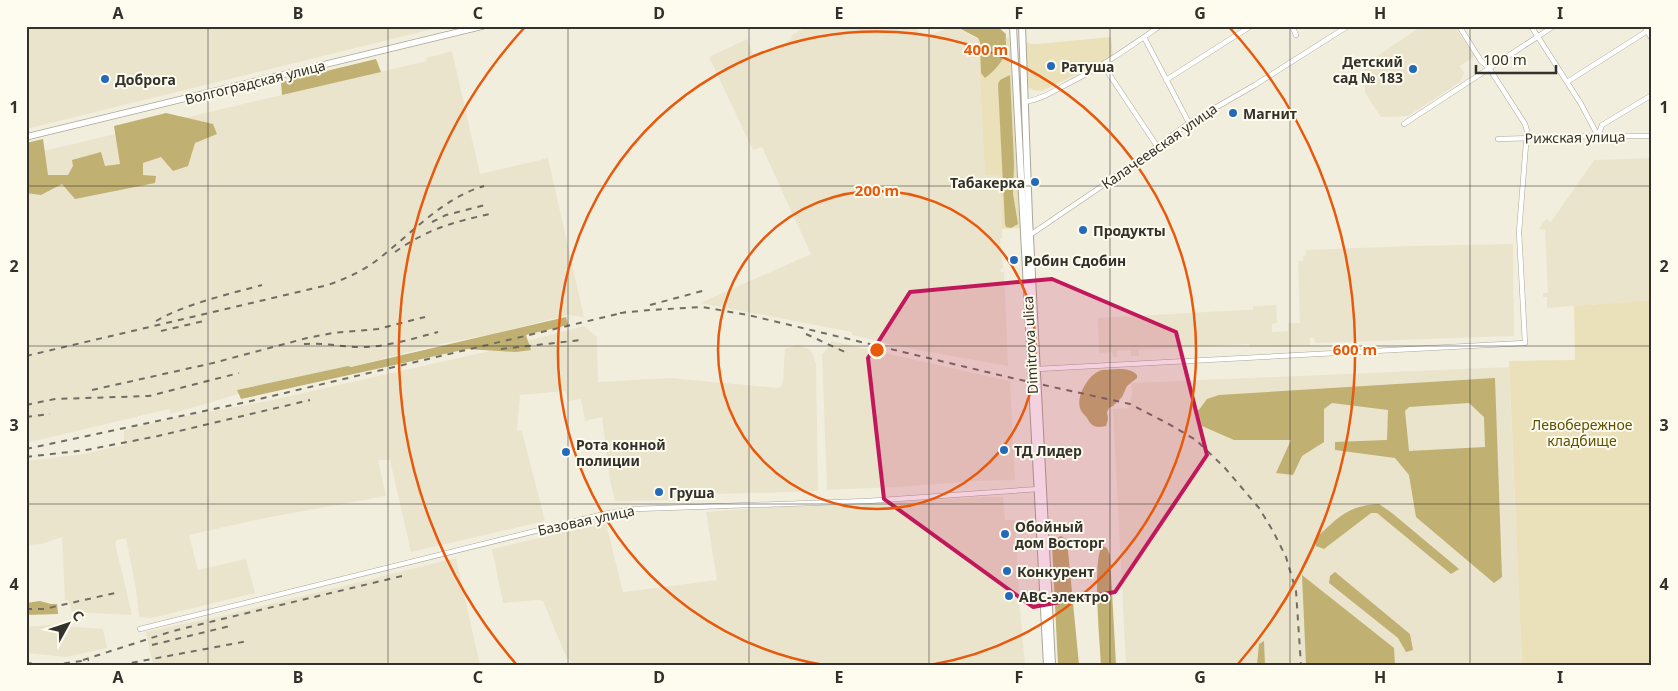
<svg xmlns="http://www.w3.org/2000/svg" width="1678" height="691" font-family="'Noto Sans',sans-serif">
<rect width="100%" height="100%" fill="#f2eede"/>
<!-- built -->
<path fill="#eae4cd" d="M26 26H445L26 129Z
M807 26H911L927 36 953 26 978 39 985 174H999L1002 229V238L1000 239 1003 268 1000 270 1001 272H1004L1008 366 913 349 852 335V332L700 303 811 254 762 147 753 150 709 57 747 39 754 57 761 53 762 55 792 39 791 36Z
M1422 26H1454L1475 56 1460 66 1464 73 1460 82 1408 116 1381 117 1365 93 1364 65Z
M452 51 480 174 548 158 584 317 568 315 492 334 440 344 351 367 348 366 237 390 238 394 171 414 169 409 26 443V155L427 61 426 58Z
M1652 158V300L1547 308V297H1543V293H1548L1545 230 1539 229 1546 219 1551 222 1594 160Z
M1513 244 1514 336 1315 343 1314 338 1310 337V346L1250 347 1249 344 1139 350V356H1131V350L1117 351V357H1113L1112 352 1099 353 1098 318 1243 310H1253V306L1276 305 1277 323 1272 324V332L1288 331V323H1300L1298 261H1303V256L1306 255V250L1411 246Z
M584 326 597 337 598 382 671 378 778 388 782 385 783 380 785 349 798 345 811 350 816 363 818 491 716 494V497L681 500 615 501 610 480 602 417 585 421 581 399 568 401 565 391 520 395 517 430 522 431 545 521 411 552 390 460H378L386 496 265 518 189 535 198 570 246 559 255 593 152 618 139 617 136 589 126 538 117 540 115 543 132 615 72 612 68 600 65 601 62 537 41 544 26 545V461L84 454 124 445V430L184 416 268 401 485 352Z
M831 341 1010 381 1015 480 975 481 897 487 827 490 822 354 828 348Z
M1509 367 1522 665H1126L1113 409 1128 408 1132 395V383Z
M983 497H1003L1005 520H1015L1019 599 1025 665H573L565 654 543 601 537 600 503 603 492 549 606 523 623 592 717 580 706 512 769 507 869 504Z
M456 558 480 665H153L146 632 226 615Z
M48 625 103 629 107 648 66 657 26 653V627Z"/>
<!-- green -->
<path fill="#eae0b9" d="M1009 37 1020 228 1002 229 999 174 985 175 978 39Z
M1111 37 1113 57 1042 91 1033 90 1026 86 1023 44 1027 42 1031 44H1037Z
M1652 300V665H1522L1509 361 1575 360 1574 306Z"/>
<!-- forest -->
<path fill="#c0b072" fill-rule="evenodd" d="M955 26H997L1006 34C1005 40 1007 46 1006 51 1004 61 993 72 985 78L981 73 980 42 978 38Z
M376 59 381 72 282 95 281 82Z
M1010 75 1014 163 1013 194 1018 224 1011 228 1006 227 1005 224 998 84 1000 80Z
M166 113 213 124 217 134 195 143 188 166 173 171 161 157 143 163V175L156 176 155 183 75 199 62 184 41 195 26 193V143L43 139 48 175H68L73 166 72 160 101 152 105 166 120 164 114 126Z
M566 317 568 325 526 335 531 350 516 352 467 349 241 399 237 390 348 366 351 367Z
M1102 370C1112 370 1129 366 1137 375V378L1127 386 1122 397 1113 406 1109 408 1107 412 1108 419 1106 426C1096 428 1092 427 1087 418 1085 415 1081 412 1080 408 1076 396 1089 373 1102 370Z
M1495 378 1502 577 1494 583 1416 517 1409 475 1395 458 1335 450V442L1387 440 1388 410 1332 403 1324 409V442L1302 456 1293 475 1276 473 1291 440H1234L1202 426 1198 411 1207 399 1219 395ZM1469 403 1484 417 1485 447 1409 451 1405 411 1409 407Z
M1379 504 1392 513 1459 569 1451 574 1377 513H1371L1324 549 1316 546 1315 539C1338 518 1346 506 1379 504Z
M1061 536 1067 540 1079 665H1058L1052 544 1053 540Z
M1102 546 1107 548 1110 555 1116 665H1101C1100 643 1092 561 1102 546Z
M1335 572 1410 634 1413 650 1406 652 1398 638 1329 583 1330 576Z
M1302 575 1394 648 1395 665H1306Z
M40 601 51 604H57L58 614 26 615V603Z
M1264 641 1265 665H1257L1259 644Z"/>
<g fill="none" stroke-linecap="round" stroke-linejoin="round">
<!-- street casing -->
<g stroke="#aaa798" stroke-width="5.5">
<path id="street" d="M1292 26 1296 35
M1531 26 1581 104 1598 136
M1644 26 1652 39
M1144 37 1189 123
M1103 65 1157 146
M1166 80 1251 26
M1567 82 1652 28
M1025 102C1042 99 1056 90 1071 82 1103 66 1131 46 1160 26
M1404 124 1554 26
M1598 136 1602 125 1652 95
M1498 139 1598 136H1652
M1030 235 1105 184 1189 123 1255 85 1348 26
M1037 369 1525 343 1519 232 1527 131 1525 124 1489 68 1481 61 1459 26
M140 629 604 514 635 509 868 501 1039 489"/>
</g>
<!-- secondary casing -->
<g stroke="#aaa798" stroke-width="7">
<path id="secondary" d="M26 137 483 26"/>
</g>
<!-- primary casing -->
<g stroke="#aaa798" stroke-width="8">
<path id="primary" d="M1013 26 1047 665
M1022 26 1029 218 1052 665"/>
</g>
<!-- street -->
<use href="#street" stroke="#fff" stroke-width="4.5"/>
<!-- secondary -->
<use href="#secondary" stroke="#fff" stroke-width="5.5"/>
<!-- primary -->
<use href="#primary" stroke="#fff" stroke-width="6"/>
<!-- rail -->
<path stroke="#706e64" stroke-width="2" stroke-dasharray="6 6" stroke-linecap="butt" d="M432 222 446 215 489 204
M395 252C429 228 454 222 494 213
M650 305 706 290
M620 313 650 310 702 307 748 315 1012 378 1130 404 1167 423 1196 440 1225 468 1259 508 1273 531 1286 557 1296 591 1301 665
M156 321C188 303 226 295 262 285
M161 331 204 321
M806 334 845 352
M304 344C325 342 345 348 366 347 390 346 415 338 438 332
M501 349 581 340
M26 356 328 285C344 279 359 273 373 263 410 236 440 199 484 186
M92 390 213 363 307 338 333 333 378 329 425 317
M26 405 55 399 149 396 239 373
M26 417 50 414
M26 449 251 401 626 312
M26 457 86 450 158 436 310 400
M26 609H44L115 593
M152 645 230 626
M83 660 173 631 214 621 406 575
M26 663 50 665
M52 665 89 660
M120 665 248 641"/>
</g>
<!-- marked area -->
<path fill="#c2185b" fill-opacity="0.2" stroke="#c2185b" stroke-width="4" stroke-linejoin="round" d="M1052 279 1176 332 1207 455 1115 592 1033 607 884 499 868 358 910 292Z"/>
<!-- grid -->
<path fill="none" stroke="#33312b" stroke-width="1" stroke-opacity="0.55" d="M208 26V665M388 26V665M568 26V665M749 26V665M929 26V665M1110 26V665M1290 26V665M1470 26V665M26 186H1652M26 346H1652M26 504H1652"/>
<!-- distance rings -->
<g fill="none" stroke="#e8590c" stroke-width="2.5">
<circle cx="877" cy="350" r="159"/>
<path d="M824 665A319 319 0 1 1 930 665"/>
<path d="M516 664A478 478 0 0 1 525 27M1229 27A478 478 0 0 1 1238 664"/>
</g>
<!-- markers -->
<g fill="#246abb" stroke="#fefbef" stroke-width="2">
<circle cx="1051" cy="66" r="5"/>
<circle cx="1413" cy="69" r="5"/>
<circle cx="105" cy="79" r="5"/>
<circle cx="1233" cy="113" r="5"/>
<circle cx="1035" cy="182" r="5"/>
<circle cx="1083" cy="230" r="5"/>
<circle cx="1014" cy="260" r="5"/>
<circle cx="1004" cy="450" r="5"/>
<circle cx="566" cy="452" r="5"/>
<circle cx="659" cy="492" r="5"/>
<circle cx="1005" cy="534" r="5"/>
<circle cx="1007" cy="571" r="5"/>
<circle cx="1009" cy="596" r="5"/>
</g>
<g text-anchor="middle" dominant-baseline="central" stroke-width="4" stroke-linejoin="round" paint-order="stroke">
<!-- poi labels -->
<g font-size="14" font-weight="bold" fill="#33312b" stroke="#fefbef" text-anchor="start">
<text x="1403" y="61" text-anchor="end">Детский<tspan x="1403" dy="16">сад № 183</tspan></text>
<text x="1061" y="66">Ратуша</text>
<text x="115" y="79">Доброга</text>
<text x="1243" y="113">Магнит</text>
<text x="1025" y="182" text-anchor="end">Табакерка</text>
<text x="1093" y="230">Продукты</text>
<text x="1024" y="260">Робин Сдобин</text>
<text x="576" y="444">Рота конной<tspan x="576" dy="16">полиции</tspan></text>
<text x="1014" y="450">ТД Лидер</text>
<text x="669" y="492">Груша</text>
<text x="1015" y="526">Обойный<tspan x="1015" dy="16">дом Восторг</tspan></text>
<text x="1017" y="571">Конкурент</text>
<text x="1019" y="596">АВС-электро</text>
</g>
<!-- street labels -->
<g font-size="14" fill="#33312b" stroke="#fefbef">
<text transform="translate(255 82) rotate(-14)">Волгоградская улица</text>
<text transform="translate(1575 137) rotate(-1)">Рижская улица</text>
<text transform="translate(1159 146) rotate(-35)">Калачеевская улица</text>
<text transform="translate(1030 345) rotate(-93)">Dimitrova ulica</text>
<text transform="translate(586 520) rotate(-12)">Базовая улица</text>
</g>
<!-- park labels -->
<g font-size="14" fill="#605000" stroke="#fefbef">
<text x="1582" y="424">Левобережное<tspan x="1582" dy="16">кладбище</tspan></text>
</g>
</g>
<circle cx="877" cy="350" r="8" fill="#e8590c" stroke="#fefbef" stroke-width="2.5"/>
<g font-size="15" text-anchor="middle" font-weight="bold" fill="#e8590c" stroke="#fefbef" stroke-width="4" stroke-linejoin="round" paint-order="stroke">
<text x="986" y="55">400 m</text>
<text x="877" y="196">200 m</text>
<text x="1355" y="355">600 m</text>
</g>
<!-- border -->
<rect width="1678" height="691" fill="none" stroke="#fefbef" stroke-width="55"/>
<!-- north arrow -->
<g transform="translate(68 624) rotate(50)" stroke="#fefbef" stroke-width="4" paint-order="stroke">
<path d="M0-4L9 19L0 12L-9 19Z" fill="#33312b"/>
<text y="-8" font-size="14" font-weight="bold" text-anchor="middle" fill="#33312b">С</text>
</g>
<!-- scale -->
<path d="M1476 65v8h80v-8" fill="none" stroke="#33312b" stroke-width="2.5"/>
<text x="1483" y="65" font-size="15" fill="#33312b" stroke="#fefbef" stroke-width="4" paint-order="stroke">100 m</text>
<rect x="28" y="28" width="1622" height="636" fill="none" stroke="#33312b" stroke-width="2"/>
<g font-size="16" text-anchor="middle" font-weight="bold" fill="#33312b">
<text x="118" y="19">A</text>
<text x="298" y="19">B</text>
<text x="478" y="19">C</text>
<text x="659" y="19">D</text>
<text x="839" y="19">E</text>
<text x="1019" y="19">F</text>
<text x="1200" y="19">G</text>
<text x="1380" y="19">H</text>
<text x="1560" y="19">I</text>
<text x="14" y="113">1</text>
<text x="1664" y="113">1</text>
<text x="14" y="272">2</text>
<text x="1664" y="272">2</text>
<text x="14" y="431">3</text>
<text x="1664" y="431">3</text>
<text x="14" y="590">4</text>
<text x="1664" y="590">4</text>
<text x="118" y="683">A</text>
<text x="298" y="683">B</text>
<text x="478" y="683">C</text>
<text x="659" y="683">D</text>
<text x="839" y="683">E</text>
<text x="1019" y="683">F</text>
<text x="1200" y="683">G</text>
<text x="1380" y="683">H</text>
<text x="1560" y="683">I</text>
</g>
</svg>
